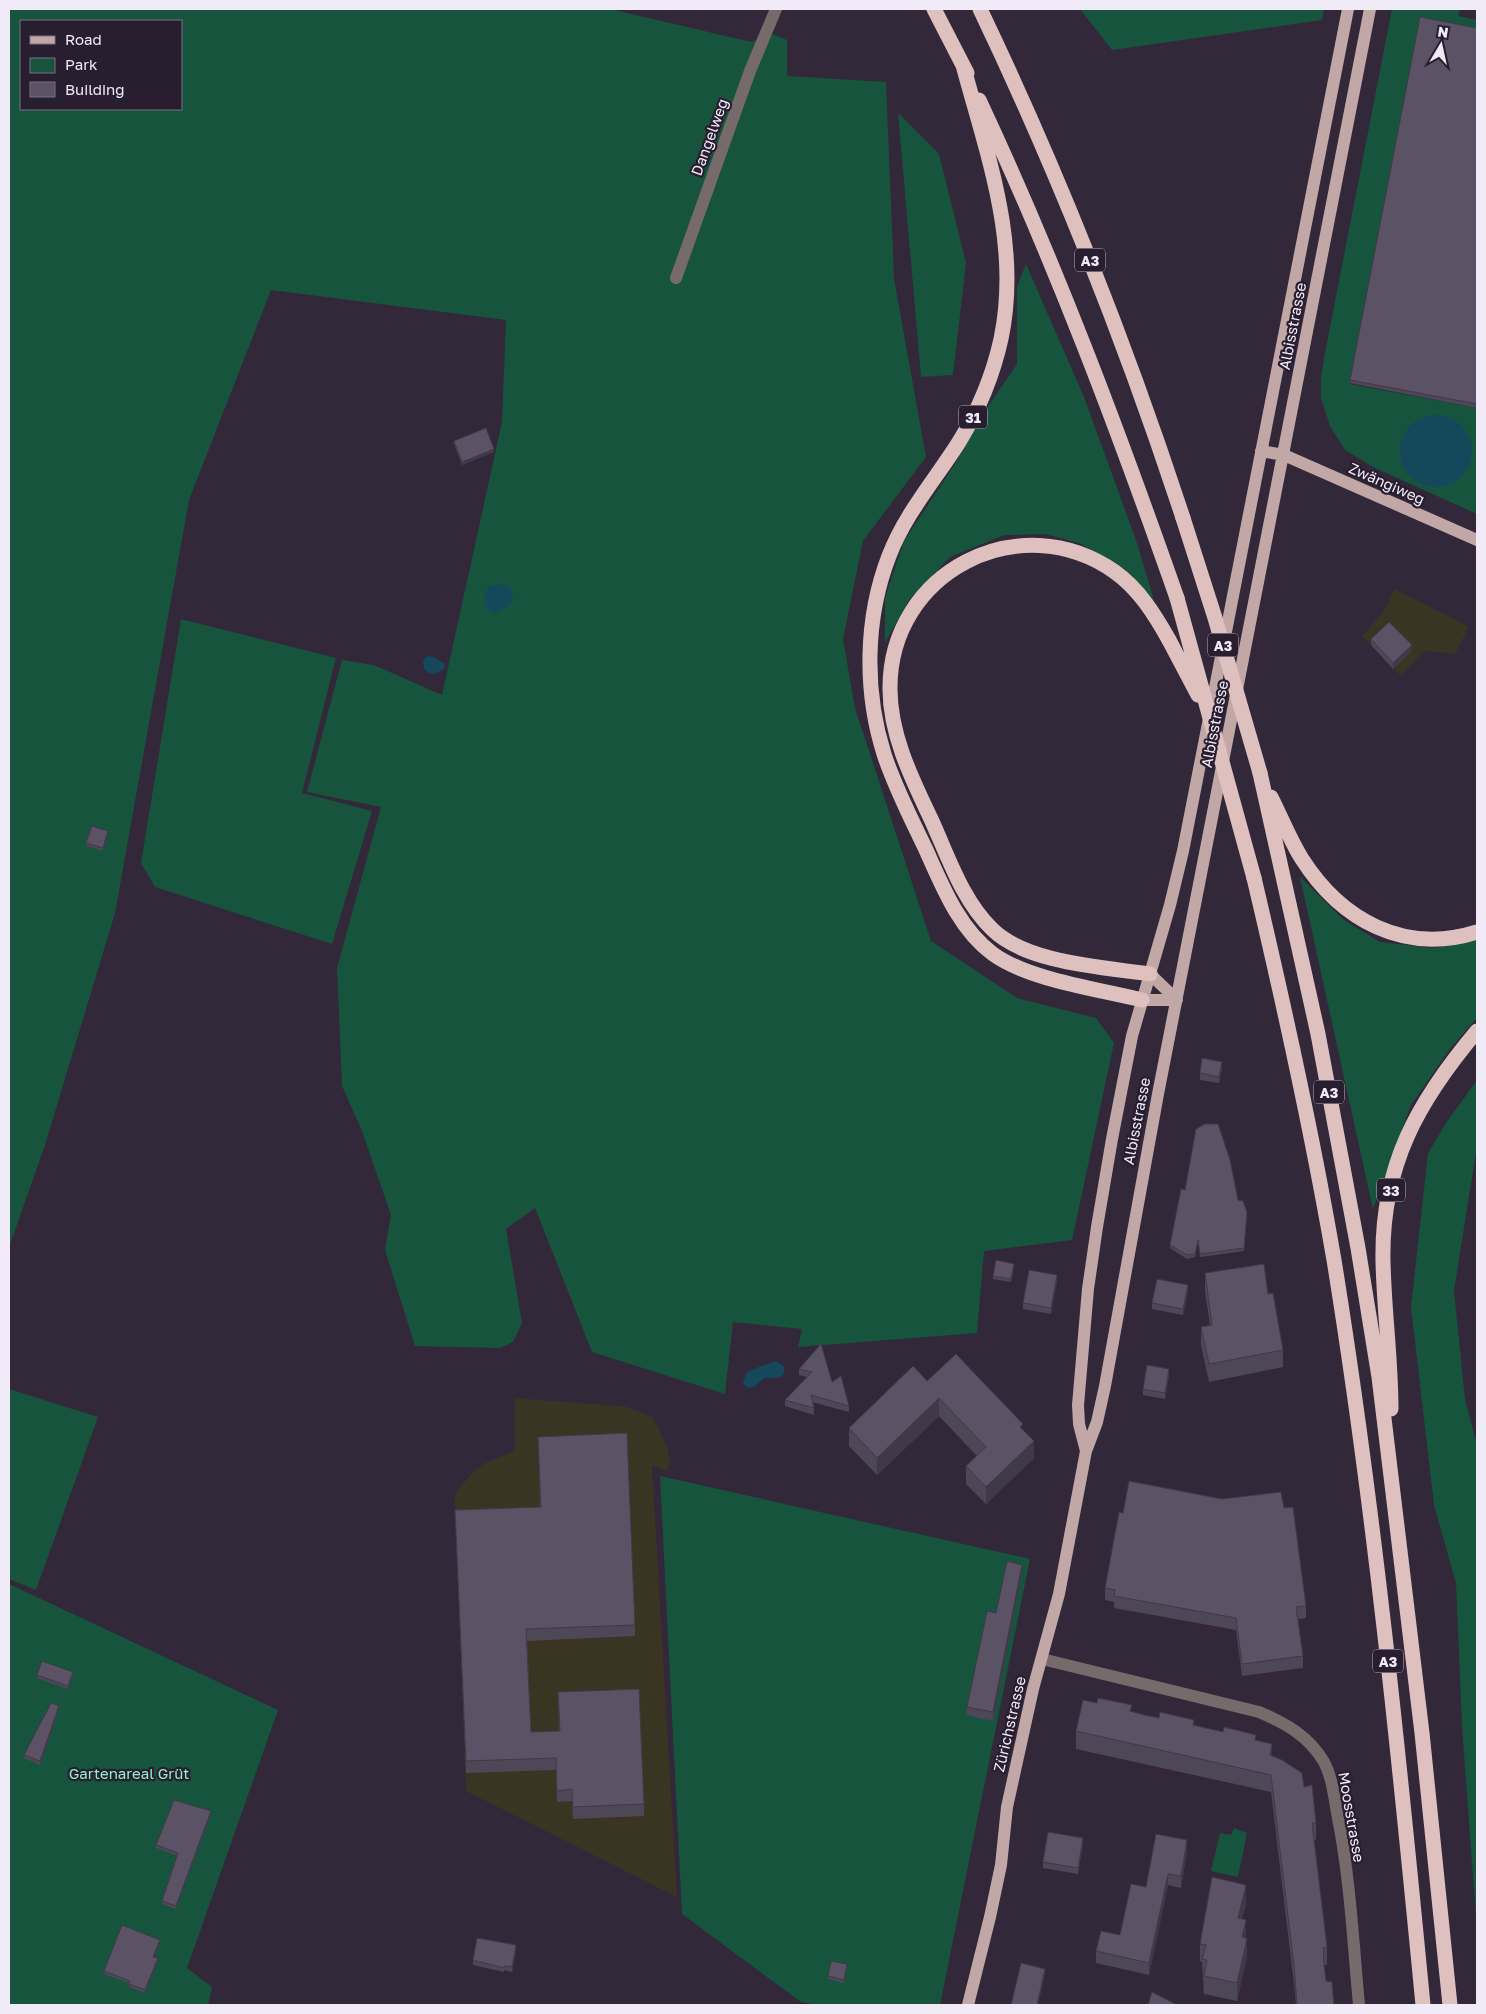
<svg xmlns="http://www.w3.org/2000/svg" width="1486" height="2014" font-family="'Golos Text',sans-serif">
<rect width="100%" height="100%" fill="#32283a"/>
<!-- industrial -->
<path fill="#3a3422" d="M1395 589 1469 627 1455 654 1429 651 1423 652 1401 676 1362 636 1383 612Z
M515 1398 628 1407 653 1418 667 1447 670 1461 667 1471 652 1466 677 1897 466 1791 455 1497 458 1490 470 1475 483 1464 515 1451Z"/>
<!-- green -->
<path fill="#16543d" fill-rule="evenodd" d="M9 9H610L751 42 773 34 787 40V76L886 82 894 279 926 457 863 541 843 639 855 708 931 941 1017 998 1096 1018 1114 1043 1072 1240 984 1251 977 1333 798 1347 802 1329 733 1322 725 1394 592 1352 535 1208 506 1229 522 1323 513 1342 500 1348 415 1346 385 1250 391 1215 362 1131 342 1086 337 968 381 807 307 792 342 660 374 665 442 695 502 422 506 320 271 290 189 500 115 913 45 1145 9 1247ZM21 21H181V109H21Z
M1080 9H1324L1322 20 1112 50Z
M1392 9H1460L1458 16 1477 20V31L1420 21 1350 384 1477 408V514L1373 467 1345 450 1330 426 1321 398V379L1324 358Z
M898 113 939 154 966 263 953 375 921 377Z
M1026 264 1084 397 1136 540 1154 600 1126 570 1079 543 1045 534 1004 535 950 557 909 600 885 643V598L904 541 955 464 989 405 1017 364V287Z
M181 619 336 658 302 793 372 811 332 944 155 887 141 863Z
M1300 877 1344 920 1380 942 1432 948 1477 940V1018L1450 1049 1411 1105 1373 1209Z
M1477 1080V1146L1454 1291 1465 1399 1477 1445V1932L1462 1726 1456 1583 1434 1505 1411 1307 1428 1153 1446 1123Z
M9 1389 98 1417 36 1590 9 1579Z
M660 1476 1030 1559 940 2005H818L801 2002 682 1914Z
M9 1584 278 1710 187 1968 212 1987 208 2005H9Z
M1234 1828 1247 1833 1238 1877 1211 1871 1220 1833 1231 1835Z"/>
<!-- water -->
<path fill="#14485a" d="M1400 451a36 36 0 1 1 72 0a36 36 0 1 1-72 0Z
M501 584 511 588 513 597 510 605 495 613 490 611 484 603 485 593 489 586Z
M426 656 433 657 445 664 444 669C435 675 432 676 424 669L423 662Z
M776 1361 784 1366C787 1380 774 1378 764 1378L754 1387 748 1388 743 1383 746 1373 756 1368Z"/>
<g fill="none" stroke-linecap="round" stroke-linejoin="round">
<!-- minor -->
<path stroke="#776a6a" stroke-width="12" d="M676 278 750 71 776 9
M1042 1659 1259 1712C1285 1723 1309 1736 1324 1762 1332 1777 1334 1796 1337 1813 1350 1876 1353 1941 1359 2005"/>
<!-- major -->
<path stroke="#c1a7a6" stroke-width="12" d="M1261 451 1284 455 1477 540
M1150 974 1177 1000
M1142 1000H1177
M1086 1451 1079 1424 1078 1405 1088 1289 1097 1227 1112 1139 1132 1036 1170 905 1183 851 1348 9
M968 2005 990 1917 1001 1865 1007 1807 1033 1689 1059 1594 1086 1451 1097 1422 1105 1386 1158 1094 1370 9"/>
<!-- highway -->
<path stroke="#dec0be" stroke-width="15" d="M934 9 967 73
M980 9C1059 174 1126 344 1183 518
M963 65C987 155 1021 244 1001 339 993 375 978 411 959 442 935 480 905 514 889 556 865 618 864 691 884 754 895 788 912 820 927 852 943 888 960 930 993 954 1029 980 1098 989 1142 1000
M979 100C1055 262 1118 430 1177 598
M1260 773 1318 1034 1358 1248 1379 1377 1422 1733 1450 2005
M1271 797C1281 817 1290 840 1302 859 1341 920 1404 955 1477 932
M1254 878C1284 1005 1312 1132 1334 1260 1374 1507 1399 1756 1423 2005
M1150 974C1102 967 1026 963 992 929 962 900 948 856 931 819 912 779 890 735 890 689 889 572 1020 505 1115 572 1139 589 1155 615 1169 640
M1391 1409C1391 1359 1384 1311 1383 1261 1381 1166 1418 1101 1477 1031"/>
<!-- highway-bridge -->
<path stroke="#dec0be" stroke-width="15" d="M1183 518 1215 618 1260 773
M1177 598 1254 878
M1169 640 1198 695"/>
</g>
<!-- wall -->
<path fill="#4e4758" d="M1477 28V408L1350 383V380Z
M454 441 494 452 462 465 454 444Z
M1371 639 1412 651 1393 669 1371 645Z
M108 834 103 851 86 846V843Z
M1222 1068 1219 1083 1200 1080V1073Z
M1238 1200 1247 1212 1244 1251 1200 1257 1198 1243 1195 1257 1187 1259 1170 1248V1245Z
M1014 1267 1011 1282 993 1279V1276Z
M1205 1273 1268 1294 1283 1350V1367L1209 1382 1201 1345V1327L1210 1325 1205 1291Z
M1057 1281 1051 1314 1023 1309V1303Z
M1188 1291 1183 1315 1152 1309V1303Z
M821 1344 832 1382 849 1406V1412L812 1402 814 1408V1415L785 1406V1400L807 1377 799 1375V1369Z
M1169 1376 1165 1399 1143 1395V1389Z
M927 1381 1023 1430 1034 1458 986 1504 966 1484V1466L977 1456 939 1416 877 1475 849 1446V1428Z
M538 1437 635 1625V1636L527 1641 531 1732 559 1731 558 1692 644 1804V1816L573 1819 572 1801 557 1802 556 1770 466 1773 455 1510 540 1507Z
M1222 1499 1284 1508 1306 1606V1618L1298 1619 1303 1656V1668L1242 1676 1236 1630 1114 1608V1602L1105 1600V1588L1123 1513Z
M1022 1573 993 1721 967 1715V1707Z
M37 1675H73L68 1689 37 1678Z
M1097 1703 1144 1715 1194 1725 1256 1740 1304 1787 1316 1823V1840H1314L1327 1947V1965H1324L1326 1981 1334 2005H1296L1294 1984 1271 1792 1076 1749V1731Z
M59 1709 40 1765 24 1758V1755Z
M211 1814 176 1909 162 1904V1901L178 1856 156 1848V1845Z
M1083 1844 1078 1874 1043 1868V1862Z
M1187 1852 1181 1888 1168 1885 1149 1975 1096 1963V1951L1120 1935 1146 1887Z
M1246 1903 1242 1919 1246 1938 1247 1956 1237 2001 1204 1994 1202 1962 1200 1961V1944Z
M160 1943 154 1957 158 1961 145 1993 129 1987V1983L104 1974V1971Z
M516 1950 512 1972 504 1970V1972L473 1965V1960Z
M847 1967 844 1983 828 1979V1976Z"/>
<!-- shaded-wall -->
<path fill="#403947" d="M494 449V452L462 465V462Z
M1412 645V651L1393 669V663Z
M108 831V834L103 851V848Z
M1222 1062V1068L1219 1083V1077Z
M1057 1275V1281L1051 1314V1308Z
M1188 1285V1291L1183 1315V1309Z
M1169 1369V1376L1165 1399V1393Z
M939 1398V1416L877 1475V1458Z
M1034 1441V1458L986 1504V1487Z
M1022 1565V1573L993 1721V1712Z
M73 1672V1675L68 1689V1686Z
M59 1706V1709L40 1765V1761Z
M1272 1744V1761L1270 1755Z
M211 1811V1814L176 1909V1906Z
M1083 1838V1844L1078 1874V1868Z
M1187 1840V1852L1181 1888V1876Z
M1168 1874V1885L1149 1975V1963Z
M1246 1885V1903L1238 1935V1918Z
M1246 1920V1937L1242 1955V1937Z
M1247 1939V1956L1237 2001V1983Z
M160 1940V1943L153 1960V1957Z
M516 1945V1950L512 1972V1967Z
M158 1958V1961L145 1993V1990Z
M1045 1969V1975L1038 2005H1037Z"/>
<!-- building -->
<path fill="#5b5266" stroke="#403947" d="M1420 17 1477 28V404L1350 380Z
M486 428 494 449 462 462 454 441Z
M1389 622 1412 645 1393 663 1371 639Z
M92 826 108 831 103 848 86 843Z
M1202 1058 1222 1062 1219 1077 1200 1073Z
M1205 1124H1218L1230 1160 1238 1200 1243 1201 1247 1212 1244 1248 1200 1254 1198 1240 1195 1254 1187 1255 1170 1245 1181 1189 1185 1190 1196 1129Z
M996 1260 1014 1264 1011 1279 993 1276Z
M1264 1264 1268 1294 1273 1293 1283 1350 1209 1364 1201 1327 1212 1325 1205 1273Z
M1029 1270 1057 1275 1051 1308 1023 1303Z
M1157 1279 1188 1285 1183 1309 1152 1303Z
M821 1344 832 1382 841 1376 849 1406 811 1395 814 1408 785 1400 812 1372 799 1369Z
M956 1354 1023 1424 1020 1427 1034 1441 986 1487 966 1466 986 1447 939 1398 877 1458 849 1428 913 1366 927 1381Z
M1147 1365 1169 1369 1165 1393 1143 1389Z
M627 1433 635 1625 526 1629 531 1732 560 1731 558 1692 639 1689 644 1804 573 1807 572 1789 557 1791 556 1758 466 1761 455 1510 541 1507 538 1437Z
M1129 1481 1222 1499 1281 1492 1284 1508 1293 1507 1306 1606 1296 1607 1303 1656 1242 1664 1236 1618 1114 1596 1115 1590 1105 1588 1119 1512 1123 1513Z
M1007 1561 1022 1565 993 1712 967 1707 987 1611 996 1613Z
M42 1661 73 1672 68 1686 37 1675Z
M1098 1698 1132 1705 1130 1711 1144 1715 1159 1718 1160 1712 1194 1720 1193 1725 1223 1732 1224 1727 1256 1735 1255 1740 1272 1744 1270 1755 1282 1760 1302 1773 1304 1787 1312 1785 1316 1823H1312L1327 1947 1323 1948 1324 1965 1326 1981 1332 1982 1334 2005H1297L1294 1966 1271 1775 1076 1731 1083 1700 1097 1703Z
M51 1703 59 1706 40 1761 24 1755Z
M174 1800 211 1811 176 1906 162 1901 178 1853 156 1845Z
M1048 1832 1083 1838 1078 1868 1043 1862Z
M1156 1834 1187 1840 1181 1876 1168 1874 1149 1963 1096 1951 1101 1931 1120 1935 1131 1884 1146 1887Z
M1212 1877 1246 1885 1238 1918 1246 1920 1242 1937 1247 1939 1237 1983 1204 1976 1207 1960 1202 1959 1206 1945 1200 1944Z
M122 1925 160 1940 153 1957 158 1958 145 1990 129 1984 130 1981 104 1971Z
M477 1938 516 1945 512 1967 504 1966V1968L473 1960Z
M831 1961 847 1964 844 1980 828 1976Z
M1021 1963 1045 1969 1037 2005H1011Z
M1152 1992 1177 2005H1148Z"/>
<g text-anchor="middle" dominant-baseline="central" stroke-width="4.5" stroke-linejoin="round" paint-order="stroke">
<!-- shield labels -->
<g fill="#281e30" stroke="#b5aebb" stroke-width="1">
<rect x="1075" y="248.5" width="30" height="23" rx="4"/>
<rect x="959" y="405.5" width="28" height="23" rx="4"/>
<rect x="1208" y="633.5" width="30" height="23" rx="4"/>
<rect x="1314" y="1080.5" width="30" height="23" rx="4"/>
<rect x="1377" y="1178.5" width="28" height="23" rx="4"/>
<rect x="1373" y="1649.5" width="30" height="23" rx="4"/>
</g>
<g font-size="14" font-weight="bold" fill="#f1ebf7">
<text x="1090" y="260">A3</text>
<text x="973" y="417">31</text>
<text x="1223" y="645">A3</text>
<text x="1329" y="1092">A3</text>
<text x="1391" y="1190">33</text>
<text x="1388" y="1661">A3</text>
</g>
<!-- street labels -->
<g font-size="15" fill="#f1ebf7" stroke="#281e30">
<text transform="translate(709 137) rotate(-70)">Dangelweg</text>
<text transform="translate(1292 326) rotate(-79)">Albisstrasse</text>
<text transform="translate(1387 483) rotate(24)">Zwängiweg</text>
<text transform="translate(1214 724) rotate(-79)">Albisstrasse</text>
<text transform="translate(1136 1121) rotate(-79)">Albisstrasse</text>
<text transform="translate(1009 1724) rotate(-77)">Zürichstrasse</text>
<text transform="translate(1352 1817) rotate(80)">Moosstrasse</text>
</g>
<!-- park labels -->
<g font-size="15" fill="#92efc6" stroke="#281e30">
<text x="129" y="1773">Gartenareal Grüt</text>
</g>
</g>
<!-- border -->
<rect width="1486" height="2014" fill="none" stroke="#f1ebf7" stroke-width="20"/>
<!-- legend -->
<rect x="20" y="20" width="162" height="90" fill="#281e30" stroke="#787080"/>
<rect x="30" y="36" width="25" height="8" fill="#c1a7a6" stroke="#787080"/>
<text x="65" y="45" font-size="15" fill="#f1ebf7">Road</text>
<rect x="30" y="58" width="25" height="15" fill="#16543d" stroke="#787080"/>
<text x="65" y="70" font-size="15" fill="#f1ebf7">Park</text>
<rect x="30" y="82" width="25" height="15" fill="#5b5266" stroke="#787080"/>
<text x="65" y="95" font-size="15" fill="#f1ebf7">Building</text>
<!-- north arrow -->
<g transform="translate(1441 45) rotate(9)" stroke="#281e30" stroke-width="4" paint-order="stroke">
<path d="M0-4L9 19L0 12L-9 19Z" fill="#f1ebf7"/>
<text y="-8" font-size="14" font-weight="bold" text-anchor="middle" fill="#f1ebf7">N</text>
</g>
</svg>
